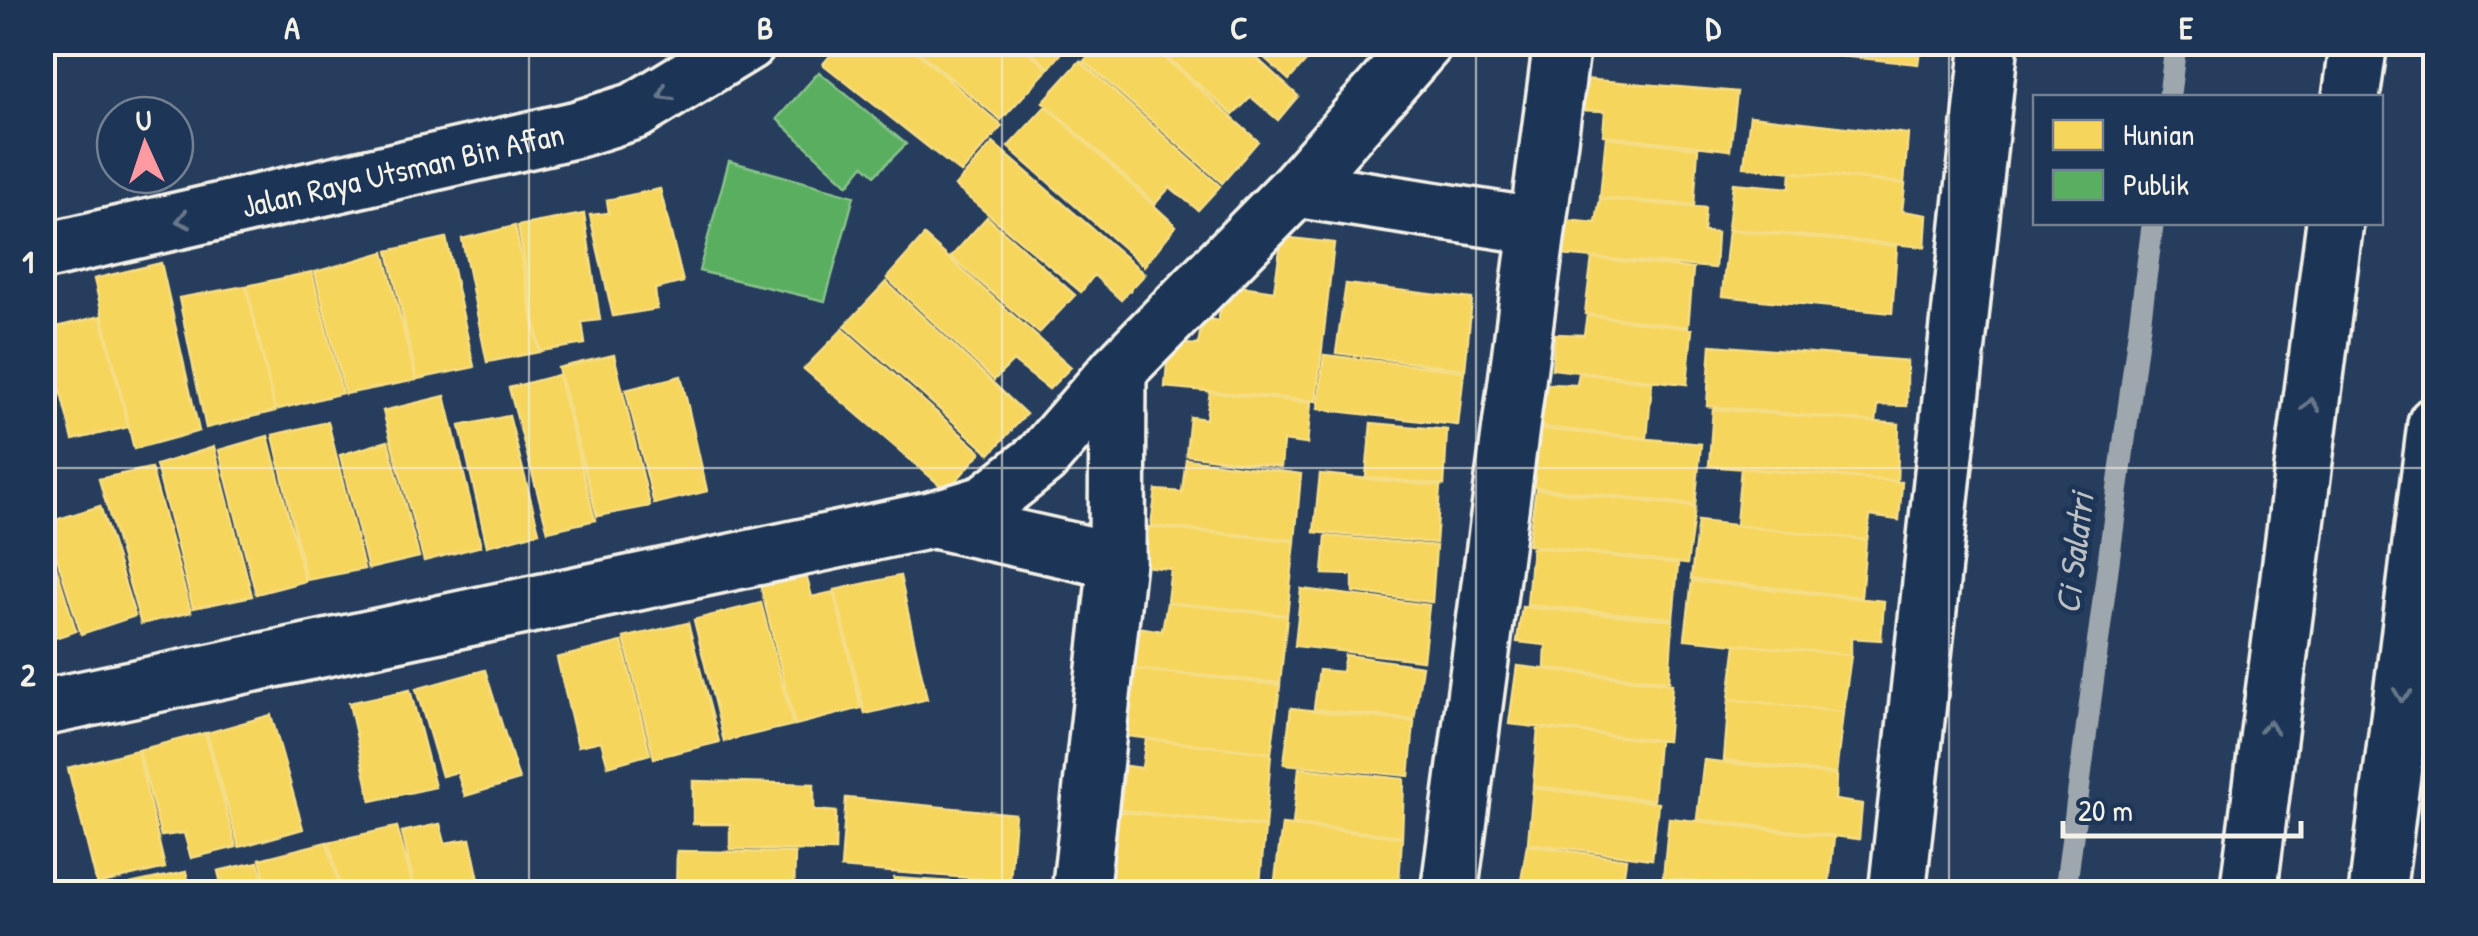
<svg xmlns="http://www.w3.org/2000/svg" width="2478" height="936" font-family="'Patrick Hand',sans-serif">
<rect width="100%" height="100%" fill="#263d5d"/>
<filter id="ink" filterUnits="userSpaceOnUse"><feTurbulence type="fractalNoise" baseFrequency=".01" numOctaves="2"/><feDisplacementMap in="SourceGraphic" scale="20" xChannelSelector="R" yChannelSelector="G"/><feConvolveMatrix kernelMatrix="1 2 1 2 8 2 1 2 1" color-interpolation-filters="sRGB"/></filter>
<g filter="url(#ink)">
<!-- homes -->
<path fill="#f6d55c" stroke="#f5dd86" stroke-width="2.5" d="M842 42H905L1002 126 961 173 823 64Z
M907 42H1017L1048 69 1001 120Z
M1020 42H1071L1049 68Z
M1100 42H1147L1258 141 1222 183 1084 61Z
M1150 42H1239L1298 96 1278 120 1251 97 1233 115Z
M1247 42H1323L1289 80Z
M1754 42H1921L1918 64 1753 47Z
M1080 61 1220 186 1198 210 1170 187 1155 204 1043 102Z
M1582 79 1737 92 1730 150 1603 135 1605 111 1579 110Z
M1046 106 1176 226 1144 266 1008 147Z
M1750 116 1908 134 1904 183 1744 167Z
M1606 137 1698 148 1694 205 1600 198Z
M993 143 1145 274 1121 300 1094 275 1081 292 955 186Z
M1791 172 1905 184 1902 211 1927 215 1925 247 1728 229 1733 183 1790 188Z
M660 189 683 282 655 289 657 309 613 316 590 215 609 213 607 200Z
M1600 199 1705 208 1703 232 1717 233 1715 268 1561 255 1566 220 1596 223Z
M584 214 600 320 582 322 585 344 540 351 518 226Z
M987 217 1075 295 1039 333 951 257Z
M515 226 539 352 487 362 462 239Z
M1729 230 1897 246 1892 313 1722 296Z
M924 236 1071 367 1049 389 1013 361 994 380 887 278Z
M1282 237 1334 243 1316 401 1165 387 1169 343 1198 345 1203 318 1218 321 1226 284 1274 291Z
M446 238 474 367 417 379 388 251Z
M384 252 416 380 345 394 315 272Z
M1592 258 1693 269 1688 327 1585 314Z
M161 263 199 431 134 449 94 279Z
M312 272 342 393 275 410 247 286Z
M886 282 1026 414 990 454 845 326Z
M1346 284 1472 299 1465 369 1336 353Z
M246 286 275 411 206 428 179 298Z
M1587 315 1692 329 1687 384 1552 369 1555 334 1584 335Z
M101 316 128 427 73 440 45 330Z
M843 329 981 452 947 491 804 369Z
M1711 345 1907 361V406L1878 405 1876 422 1707 406Z
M614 355 650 506 597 516 558 368Z
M1324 355 1464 371 1458 425 1318 409Z
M1579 373 1652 382 1647 438 1540 427 1546 384 1577 385Z
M558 375 595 520 548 531 509 388Z
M681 376 707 491 654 504 626 390Z
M42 390 54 445 42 448Z
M1210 392 1311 403 1307 444 1283 441 1281 467 1186 455 1190 417 1206 419Z
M445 396 481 546 424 561 383 411Z
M1713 409 1899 424 1897 481 1709 466Z
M509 416 539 532 487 546 460 426Z
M328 422 364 569 306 580 273 435Z
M1371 423 1447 430 1444 485 1366 477Z
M1540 429 1701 444 1695 505 1534 487Z
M268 436 305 581 256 594 219 450Z
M388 441 419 557 368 569 340 455Z
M214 447 252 596 193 608 156 465Z
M1186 459 1301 474 1295 540 1151 526 1156 490 1182 492Z
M151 468 191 612 141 624 99 479Z
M1741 468 1902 482 1899 520 1870 516 1867 540 1736 525Z
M1320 474 1440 486 1436 543 1314 532Z
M1536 489 1695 507 1687 564 1528 545Z
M100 506 135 616 81 634 46 523Z
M42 521 76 631 42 642Z
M1698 521 1866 540 1861 597 1691 579Z
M1149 527 1295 541 1287 615 1167 602 1171 569 1144 566Z
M1326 536 1436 546 1432 602 1353 592V575L1323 574Z
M1532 547 1678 564 1673 618 1527 605Z
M804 568 812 597 834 592 861 708 795 725 759 580Z
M900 576 927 699 865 714 835 590Z
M1692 581 1884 601 1881 640 1851 638V655L1685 639Z
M1301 589 1429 605 1423 660 1295 646Z
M761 603 793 725 724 741 694 620Z
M1167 603 1287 616 1280 683 1133 669 1137 627 1162 631Z
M1522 607 1673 620 1669 681 1545 668 1546 645 1517 642Z
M688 623 719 742 654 758 624 638Z
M622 642 650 754 608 766 601 741 578 746 557 658Z
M1736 644 1851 655 1843 712 1729 699Z
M1345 655 1422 666 1414 720 1314 709 1319 670 1342 672Z
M1517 666 1672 684 1667 741 1509 724Z
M1133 669 1280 685 1271 753 1126 736Z
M485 670 519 780 465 796 457 772 442 776 416 689Z
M410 690 435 787 371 801 349 703Z
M1729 699 1843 712 1836 774 1724 760Z
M1291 708 1414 722 1409 776 1284 764Z
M271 715 303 829 239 847 207 733Z
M1538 728 1658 741 1653 800 1533 786Z
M205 733 236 847 191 858 184 833 161 836 139 750Z
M1146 739 1271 753 1265 826 1120 810 1125 766 1142 768Z
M137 750 165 868 97 884 68 768Z
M1704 760 1836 775 1835 800 1862 804 1859 839 1697 819Z
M1299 768 1404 779 1402 836 1293 824Z
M693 781 814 784V810L836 812 835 851 730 849V824H693Z
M1533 788 1658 803 1652 859 1528 843Z
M846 798 1015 814 1010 881 841 868Z
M1114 811 1265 827 1259 894 1107 879Z
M1669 818 1834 837 1828 893 1663 878Z
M440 824 445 843 470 839 482 894H416L402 832Z
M1282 825 1402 837 1398 894 1274 888Z
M397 827 415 894H342L329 842Z
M327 842 341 894H270L260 859Z
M1527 845 1626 859 1621 894H1519Z
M677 851 795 853 794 894H676Z
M258 862 268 894H214L223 891 218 871Z
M186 872 192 894H118L116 887Z
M894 878 1011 886 1010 894H892Z
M1657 880 1824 893 1655 894Z
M1127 885 1197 894H1126Z"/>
<!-- public -->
<path fill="#5aae61" stroke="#88c28a" stroke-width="2.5" d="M819 72 906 144 875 175 864 165 848 185 777 119Z
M729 161 854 196 825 301 699 271Z"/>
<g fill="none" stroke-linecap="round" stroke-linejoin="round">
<!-- stream -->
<path stroke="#9fa7ae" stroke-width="22" d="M2169 98 2176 42
M2065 894 2153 222"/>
<!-- minor casing -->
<g stroke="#f4f1e8" stroke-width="62">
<g id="minor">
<path d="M1296 189 1535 226"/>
<path id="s1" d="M42 252 578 129 635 111 748 42"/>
<path d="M934 520 1117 561"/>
<path d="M42 708 931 520 984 504 1042 458 1118 370 1296 189 1425 42"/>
<path d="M1080 894 1117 561 1118 370"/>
<path d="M1449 894 1562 42"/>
<path d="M1897 894 1990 42"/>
</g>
</g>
<!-- tertiary casing -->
<g stroke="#f4f1e8" stroke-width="62">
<path id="tertiary" d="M2351 98 2359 42
M2248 894 2335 222
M2377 894 2436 424"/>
</g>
<!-- minor -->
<use href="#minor" stroke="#1d3557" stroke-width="55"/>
<!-- tertiary -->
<use href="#tertiary" stroke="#1d3557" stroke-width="55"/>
</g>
<!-- one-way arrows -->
<defs><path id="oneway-chevron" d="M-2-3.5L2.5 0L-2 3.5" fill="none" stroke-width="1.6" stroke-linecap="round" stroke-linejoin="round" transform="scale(2.5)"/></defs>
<g stroke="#68778a">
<use href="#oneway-chevron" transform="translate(665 94) rotate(150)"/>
<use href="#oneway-chevron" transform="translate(183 220) rotate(167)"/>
<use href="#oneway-chevron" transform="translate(2311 405) rotate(-83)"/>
<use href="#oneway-chevron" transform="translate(2402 695) rotate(97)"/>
<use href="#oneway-chevron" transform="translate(2269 727) rotate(-83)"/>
</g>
</g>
<!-- grid -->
<path fill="none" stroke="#f4f1e8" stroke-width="2.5" stroke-opacity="0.55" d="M529 42V894M1002 42V894M1476 42V894M1949 42V894M42 468H2436"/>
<g text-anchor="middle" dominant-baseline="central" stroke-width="10" stroke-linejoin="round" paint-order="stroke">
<!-- street labels -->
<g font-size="32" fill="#f4f1e8" stroke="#1d3557">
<text stroke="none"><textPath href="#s1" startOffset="370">Jalan Raya Utsman Bin Affan</textPath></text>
</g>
<!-- water labels -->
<g font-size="35" font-style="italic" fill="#bcbfc2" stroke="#1d3557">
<text transform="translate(2074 553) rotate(-83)">Ci Salatri</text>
</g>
</g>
<!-- margin -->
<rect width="2478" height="936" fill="none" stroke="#1d3557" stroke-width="110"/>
<!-- legend -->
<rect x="2033" y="95" width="350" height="130" fill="#1d3557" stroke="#738091" stroke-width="2.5"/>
<rect x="2053" y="120" width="50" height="30" fill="#f6d55c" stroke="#738091" stroke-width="2.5"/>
<text x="2123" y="145" font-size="30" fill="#f4f1e8">Hunian</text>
<rect x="2053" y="170" width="50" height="30" fill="#5aae61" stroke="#738091" stroke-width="2.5"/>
<text x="2123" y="195" font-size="30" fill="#f4f1e8">Publik</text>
<!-- north arrow -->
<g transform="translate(145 145) rotate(357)"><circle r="48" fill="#1d3557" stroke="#738091" stroke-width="2.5"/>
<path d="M0-8L18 38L0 25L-18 38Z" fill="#ff9aa2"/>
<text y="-15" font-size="28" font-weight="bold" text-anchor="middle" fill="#f4f1e8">U</text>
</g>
<!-- scale -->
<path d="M2063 821v15h238v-15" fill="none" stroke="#f4f1e8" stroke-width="5"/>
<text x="2078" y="821" font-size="30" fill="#f4f1e8" stroke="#1d3557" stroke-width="8" paint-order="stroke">20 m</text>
<rect x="55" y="55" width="2368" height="826" fill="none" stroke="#f4f1e8" stroke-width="4"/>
<g font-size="32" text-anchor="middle" font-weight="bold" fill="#f4f1e8">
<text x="292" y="39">A</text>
<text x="765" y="39">B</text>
<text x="1239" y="39">C</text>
<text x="1713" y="39">D</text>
<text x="2186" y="39">E</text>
<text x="28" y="273">1</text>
<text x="28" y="686">2</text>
</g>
</svg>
